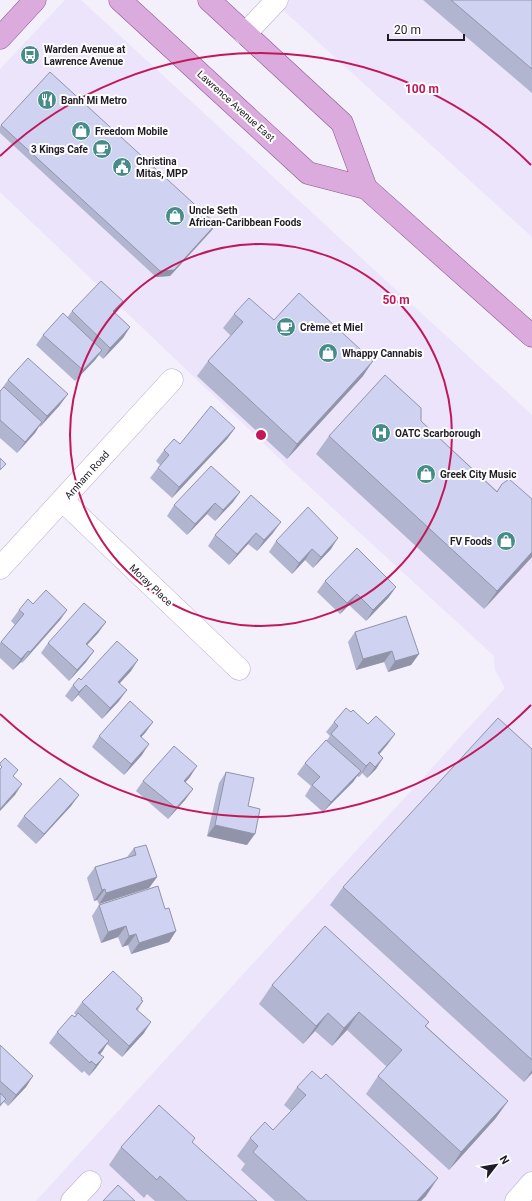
<svg xmlns="http://www.w3.org/2000/svg" width="532" height="1201" font-family="Roboto,sans-serif">
<rect width="100%" height="100%" fill="#f3effb"/>
<!-- built -->
<path fill="#ece4fa" d="M65 0H81L532 415V1201H36L505 688 495 670 494 656 299 477 0 192V69Z
M272 0H532V237Z"/>
<g fill="none" stroke-linecap="round" stroke-linejoin="round">
<!-- minor casing -->
<g stroke="#b9aecb" stroke-width="23">
<path id="minor" d="M245 34 277 0
M63 501 239 669
M0 568 172 380
M72 1201 90 1182
M516 1201 532 1183"/>
</g>
<!-- major casing -->
<g stroke="#89558e" stroke-width="23">
<path id="major" d="M120 0 308 173 366 188 532 336
M209 0 342 123 366 188
M0 38 35 0"/>
</g>
<!-- minor -->
<use href="#minor" stroke="#fff" stroke-width="22"/>
<!-- major -->
<use href="#major" stroke="#daabdc" stroke-width="22"/>
</g>
<!-- wall -->
<path fill="#b2b5cf" d="M423 0H532V93Z
M1 125 212 230 170 276 156 277 0 133V127Z
M72 311 115 313 130 327 123 338 103 359 99 355 95 360 75 381 36 345 43 335 67 318Z
M234 314 274 320 363 376 287 459 197 376 208 361 231 336 223 328Z
M8 380 60 405 40 427 39 426 35 433 17 453 0 438V391Z
M421 421 497 491 502 484 532 557 484 609 316 454 329 436Z
M235 428 227 439 172 498 150 478 160 465 156 461 164 450 180 444Z
M240 492 233 502 215 521 207 514 187 535 167 516 174 505Z
M251 495 273 533 257 551 248 544 229 565 208 546 215 535Z
M276 541 331 549 313 568 305 560 292 574 269 552Z
M325 581 389 597 366 621 349 605 340 614 317 592Z
M33 604 67 610 60 620 22 663 21 662 13 670 0 658V643L15 625 11 621 19 610Z
M106 622 98 633 87 645 94 651 86 662 69 681 41 653 48 643Z
M355 632 419 654 411 665 388 672 384 662 356 670 348 642Z
M131 671 119 683V701L102 719 78 695 72 702 65 696 73 685 81 680Z
M351 712 368 724 395 734 387 745 379 754 383 758 376 769 367 778 362 773 359 777 357 776 353 782 323 812 305 796 311 786 297 774 305 763 327 740 330 736 326 732 334 722Z
M153 722 145 733 141 737 142 755 124 775 92 747 99 736Z
M532 749V1073L524 1082 330 905 343 887Z
M226 772 248 806 247 845 207 836 219 783Z
M190 777 185 782 193 789 185 800 168 819 136 791 143 781Z
M79 795 71 806 36 844 17 826 24 816Z
M134 848 157 877 149 888 99 904 97 900 94 901 87 878 95 867 127 857Z
M99 905 165 909 176 931 169 942 131 954 128 945 122 947 118 937 101 943 92 916Z
M272 985 429 1022 426 1026 508 1101 495 1119 449 1170 366 1094 378 1076 387 1067 347 1030 332 1046 315 1031 303 1044 259 1004Z
M141 1000 143 1001 138 1010 144 1033 122 1057 107 1044 100 1054 96 1068 89 1076 84 1071 82 1073 49 1043 57 1032 76 1015 74 1013 82 1002Z
M0 1045 33 1076 26 1087 8 1106 4 1102 0 1107Z
M297 1087 426 1196 421 1201H275L241 1170 245 1164 237 1156 250 1138 273 1130 291 1111 284 1105Z
M195 1138 192 1142 257 1201H155L147 1194 144 1198 109 1165 121 1147Z"/>
<!-- shaded-wall -->
<path fill="#9194a9" d="M216 224 212 230 170 276 156 277 160 271Z
M123 301 115 312 106 322 113 311Z
M130 327 123 338 103 359 110 348Z
M102 350 95 360 75 381 83 370Z
M373 361 363 376 287 459 297 444Z
M68 394 60 405 40 427 47 416Z
M42 422 35 433 17 453 25 442Z
M235 428 227 439 172 498 179 487Z
M240 492 233 502 215 521 223 510Z
M215 503 207 514 187 535 195 524Z
M281 522 273 533 257 551 264 540Z
M256 533 248 544 229 565 237 554Z
M338 538 331 549 313 568 321 557Z
M312 549 305 560 292 574 299 563Z
M532 552V557L484 609 497 591Z
M396 587 389 597 366 621 373 610Z
M357 594 349 605 340 614 347 603Z
M67 610 60 620 22 663 30 652Z
M106 622 98 633 78 655 86 644Z
M28 651 21 662 13 670 21 659Z
M94 651 86 662 69 681 77 670Z
M392 651 384 662 356 670 363 659Z
M419 654 411 665 388 672 395 661Z
M138 660 131 671 111 693 118 682Z
M86 685 78 695 72 702 79 692Z
M127 690 119 701 102 719 110 708Z
M153 722 145 733 132 747 140 736Z
M395 734 387 745 371 764 378 753Z
M149 744 142 755 124 775 131 764Z
M383 758 376 769 367 778 375 767Z
M370 762 362 773 359 777 366 766Z
M197 766 190 777 177 792 184 781Z
M361 771 353 782 323 812 331 802Z
M22 784 15 795 0 811V809Z
M193 789 185 800 168 819 176 808Z
M79 795 71 806 36 844 44 834Z
M215 825 255 834 247 845 207 836Z
M157 877 149 888 99 904 106 893Z
M105 889 97 900 94 901 102 890Z
M126 926 118 937 101 943 108 932Z
M176 931 169 942 131 954 139 943Z
M136 934 128 945 122 947 129 936Z
M359 1012 347 1030 332 1046 344 1028Z
M328 1013 315 1031 303 1044 316 1026Z
M151 1022 144 1033 122 1057 129 1046Z
M109 1041 102 1052 93 1062 98 1053Z
M104 1057 96 1068 89 1076 96 1065Z
M532 1070V1073L524 1082Z
M33 1076 26 1087 8 1106 16 1095Z
M508 1101 495 1119 449 1170 461 1152Z
M438 1178 426 1196 421 1201H417Z"/>
<!-- building -->
<path fill="#cfd3f1" stroke="#9194a9" d="M451 0H532V69Z
M50 72 216 224 174 270 160 271 1 125Z
M101 281 123 301 113 311 130 327 110 348 72 311Z
M299 293 373 361 297 444 208 361 243 322 234 314 249 298 274 320Z
M63 313 102 350 83 370 43 335Z
M28 358 68 394 47 416 8 380Z
M385 375 421 408V421L497 492 502 484 509 479 532 499V552L497 591 329 436Z
M4 387 42 422 25 442 0 420V391Z
M211 406 235 428 179 487 158 468 169 455 164 450 174 439 180 444Z
M0 458 6 464 0 470Z
M211 466 240 492 223 510 215 503 195 524 174 505Z
M251 495 281 522 264 540 256 533 237 554 215 535Z
M308 507 338 538 321 557 312 549 299 563 276 541Z
M357 548 396 587 373 610 357 594 347 603 325 581Z
M46 590 67 610 30 652 28 651 21 659 1 642 24 614 19 610 28 599 33 604Z
M84 603 106 622 86 644 94 651 77 670 48 643Z
M406 616 419 654 395 661 392 651 363 659 355 632Z
M117 641 138 660 118 682 127 690 110 708 86 685 79 692 73 685 79 678 81 680Z
M130 701 153 722 140 736 149 744 131 764 99 736Z
M346 708 351 712 353 710 368 724 376 716 395 734 378 753 383 758 375 767 370 762 366 766 331 734 338 726 334 722Z
M498 718 532 749V1060L343 887Z
M326 740 361 771 331 802 312 785 320 777 305 763Z
M174 746 197 766 184 781 193 789 176 808 143 781Z
M5 758 18 770 13 776 22 784 0 809V769L2 767 0 765V763Z
M226 772 254 778 248 806 260 809 255 834 215 825Z
M60 778 79 795 44 834 24 816Z
M146 845 157 877 106 893 105 889 102 890 95 867 136 855 134 848Z
M158 886 165 909 169 908 176 931 139 943 136 934 129 936 126 926 108 932 99 905Z
M325 926 429 1022 425 1026 508 1101 461 1152 378 1076 402 1050 359 1012 344 1028 328 1013 316 1026 272 985Z
M113 971 142 998 141 1000 143 1001 136 1009 151 1022 129 1046 82 1002Z
M78 1013 109 1041 98 1053 104 1057 96 1065 91 1061 90 1063 57 1032 72 1015 75 1017Z
M0 1045 33 1076 16 1095 0 1081Z
M312 1071 321 1079 326 1074 438 1178 417 1201H307L253 1152 258 1146 250 1138 265 1122 273 1130 306 1095 297 1087Z
M0 1093 6 1099 0 1105Z
M159 1105 195 1138 192 1142 257 1201H187L160 1176 157 1180 121 1147Z
M118 1185 135 1201H103Z"/>
<!-- distance rings -->
<g fill="none" stroke="#c2185b" stroke-width="2">
<circle cx="261" cy="435" r="191"/>
<path d="M531 705A382 382 0 0 1 0 714M0 156A382 382 0 0 1 531 165"/>
</g>
<!-- icons -->
<defs>
<g id="bus-disc" transform="scale(1)"><circle r="9.5" fill="#468d89" stroke="#fefefe"/><path d="M-5-6H5V4H4V6H2V4H-2V6H-4V4H-5ZM-3.5-4V0h7V-4ZM-3.5 1.2v1.5H-2V1.2ZM2 1.2v1.5H3.5V1.2Z" fill="#fff"/></g>
<g id="restaurant-disc" transform="scale(1)"><circle r="9.5" fill="#468d89" stroke="#fefefe"/><path d="M-5-6h1v4h1v-4h1v4h1v-4h1v5L-1.5 .5V6h-2V.5L-5-1ZM5-6V6H3V1.5H1.5Q1.5-4 5-6Z" fill="#fff"/></g>
<g id="shop-disc" transform="scale(1)"><circle r="9.5" fill="#468d89" stroke="#fefefe"/><path d="M-5-2.5h2.3a2.7 3.5 0 0 1 5.4 0H5L5.5 6h-11ZM-1.5-2.5h3a1.5 2.3 0 0 0-3 0Z" fill="#fff"/></g>
<g id="cafe-disc" transform="scale(1)"><circle r="9.5" fill="#468d89" stroke="#fefefe"/><path d="M-5.5-4.5H6V0H3Q3 3.5 0 3.5H-2.5Q-5.5 3.5-5.5 0ZM3-3.2v2h1.7v-2ZM-6 4.5H4V6H-6Z" fill="#fff"/></g>
<g id="civic-disc" transform="scale(1)"><circle r="9.5" fill="#468d89" stroke="#fefefe"/><path d="M-.6-6.5H3V-4.5H.6V-3L4-1V1h2V6H-6V1h2V-1L-.6-3ZM-1.2 2.5V6h2.4V2.5Z" fill="#fff"/></g>
<g id="hospital-disc" transform="scale(1)"><circle r="9.5" fill="#468d89" stroke="#fefefe"/><path d="M-5-5h3v3.5h4V-5h3V5h-3V1.5h-4V5h-3Z" fill="#fff"/></g>
</defs>
<g fill-rule="evenodd">
<use href="#bus-disc" x="30" y="55"/>
<use href="#restaurant-disc" x="47" y="100"/>
<use href="#shop-disc" x="81" y="131"/>
<use href="#cafe-disc" x="102" y="149"/>
<use href="#civic-disc" x="122" y="167"/>
<use href="#shop-disc" x="175" y="216"/>
<use href="#cafe-disc" x="286" y="327"/>
<use href="#shop-disc" x="328" y="353"/>
<use href="#hospital-disc" x="381" y="433"/>
<use href="#shop-disc" x="426" y="474"/>
<use href="#shop-disc" x="506" y="541"/>
</g>
<g text-anchor="middle" dominant-baseline="central" stroke-width="4" stroke-linejoin="round" paint-order="stroke">
<!-- poi labels -->
<g font-size="10" font-weight="bold" fill="#211d28" stroke="#fefefe" text-anchor="start">
<text x="44" y="49">Warden Avenue at<tspan x="44" dy="12">Lawrence Avenue</tspan></text>
<text x="61" y="100">Banh Mi Metro</text>
<text x="95" y="131">Freedom Mobile</text>
<text x="88" y="149" text-anchor="end">3 Kings Cafe</text>
<text x="136" y="161">Christina<tspan x="136" dy="12">Mitas, MPP</tspan></text>
<text x="189" y="210">Uncle Seth<tspan x="189" dy="12">African-Caribbean Foods</tspan></text>
<text x="300" y="327">Crème et Miel</text>
<text x="342" y="353">Whappy Cannabis</text>
<text x="395" y="433">OATC Scarborough</text>
<text x="440" y="474">Greek City Music</text>
<text x="492" y="541" text-anchor="end">FV Foods</text>
</g>
<!-- street labels -->
<g font-size="10" fill="#211d28" stroke="#fefefe">
<text transform="translate(236 106) rotate(42)">Lawrence Avenue East</text>
<text transform="translate(87 475) rotate(-48)">Arnham Road</text>
<text transform="translate(151 585) rotate(44)">Moray Place</text>
</g>
</g>
<circle cx="261" cy="435" r="6" fill="#c2185b" stroke="#fefefe" stroke-width="2"/>
<g font-size="12" text-anchor="middle" font-weight="bold" fill="#c2185b" stroke="#fefefe" stroke-width="4" stroke-linejoin="round" paint-order="stroke">
<text x="422" y="93">100 m</text>
<text x="396" y="304">50 m</text>
</g>
<!-- north arrow -->
<g transform="translate(496 1165) rotate(59)" stroke="#fefefe" stroke-width="3" paint-order="stroke">
<path d="M0-3L7 15L0 10L-7 15Z" fill="#211d28"/>
<text y="-6" font-size="11" font-weight="bold" text-anchor="middle" fill="#211d28">N</text>
</g>
<!-- scale -->
<path d="M388 34v6h76v-6" fill="none" stroke="#211d28" stroke-width="2"/>
<text x="394" y="34" font-size="12" fill="#211d28" stroke="#fefefe" stroke-width="3" paint-order="stroke">20 m</text>
</svg>
